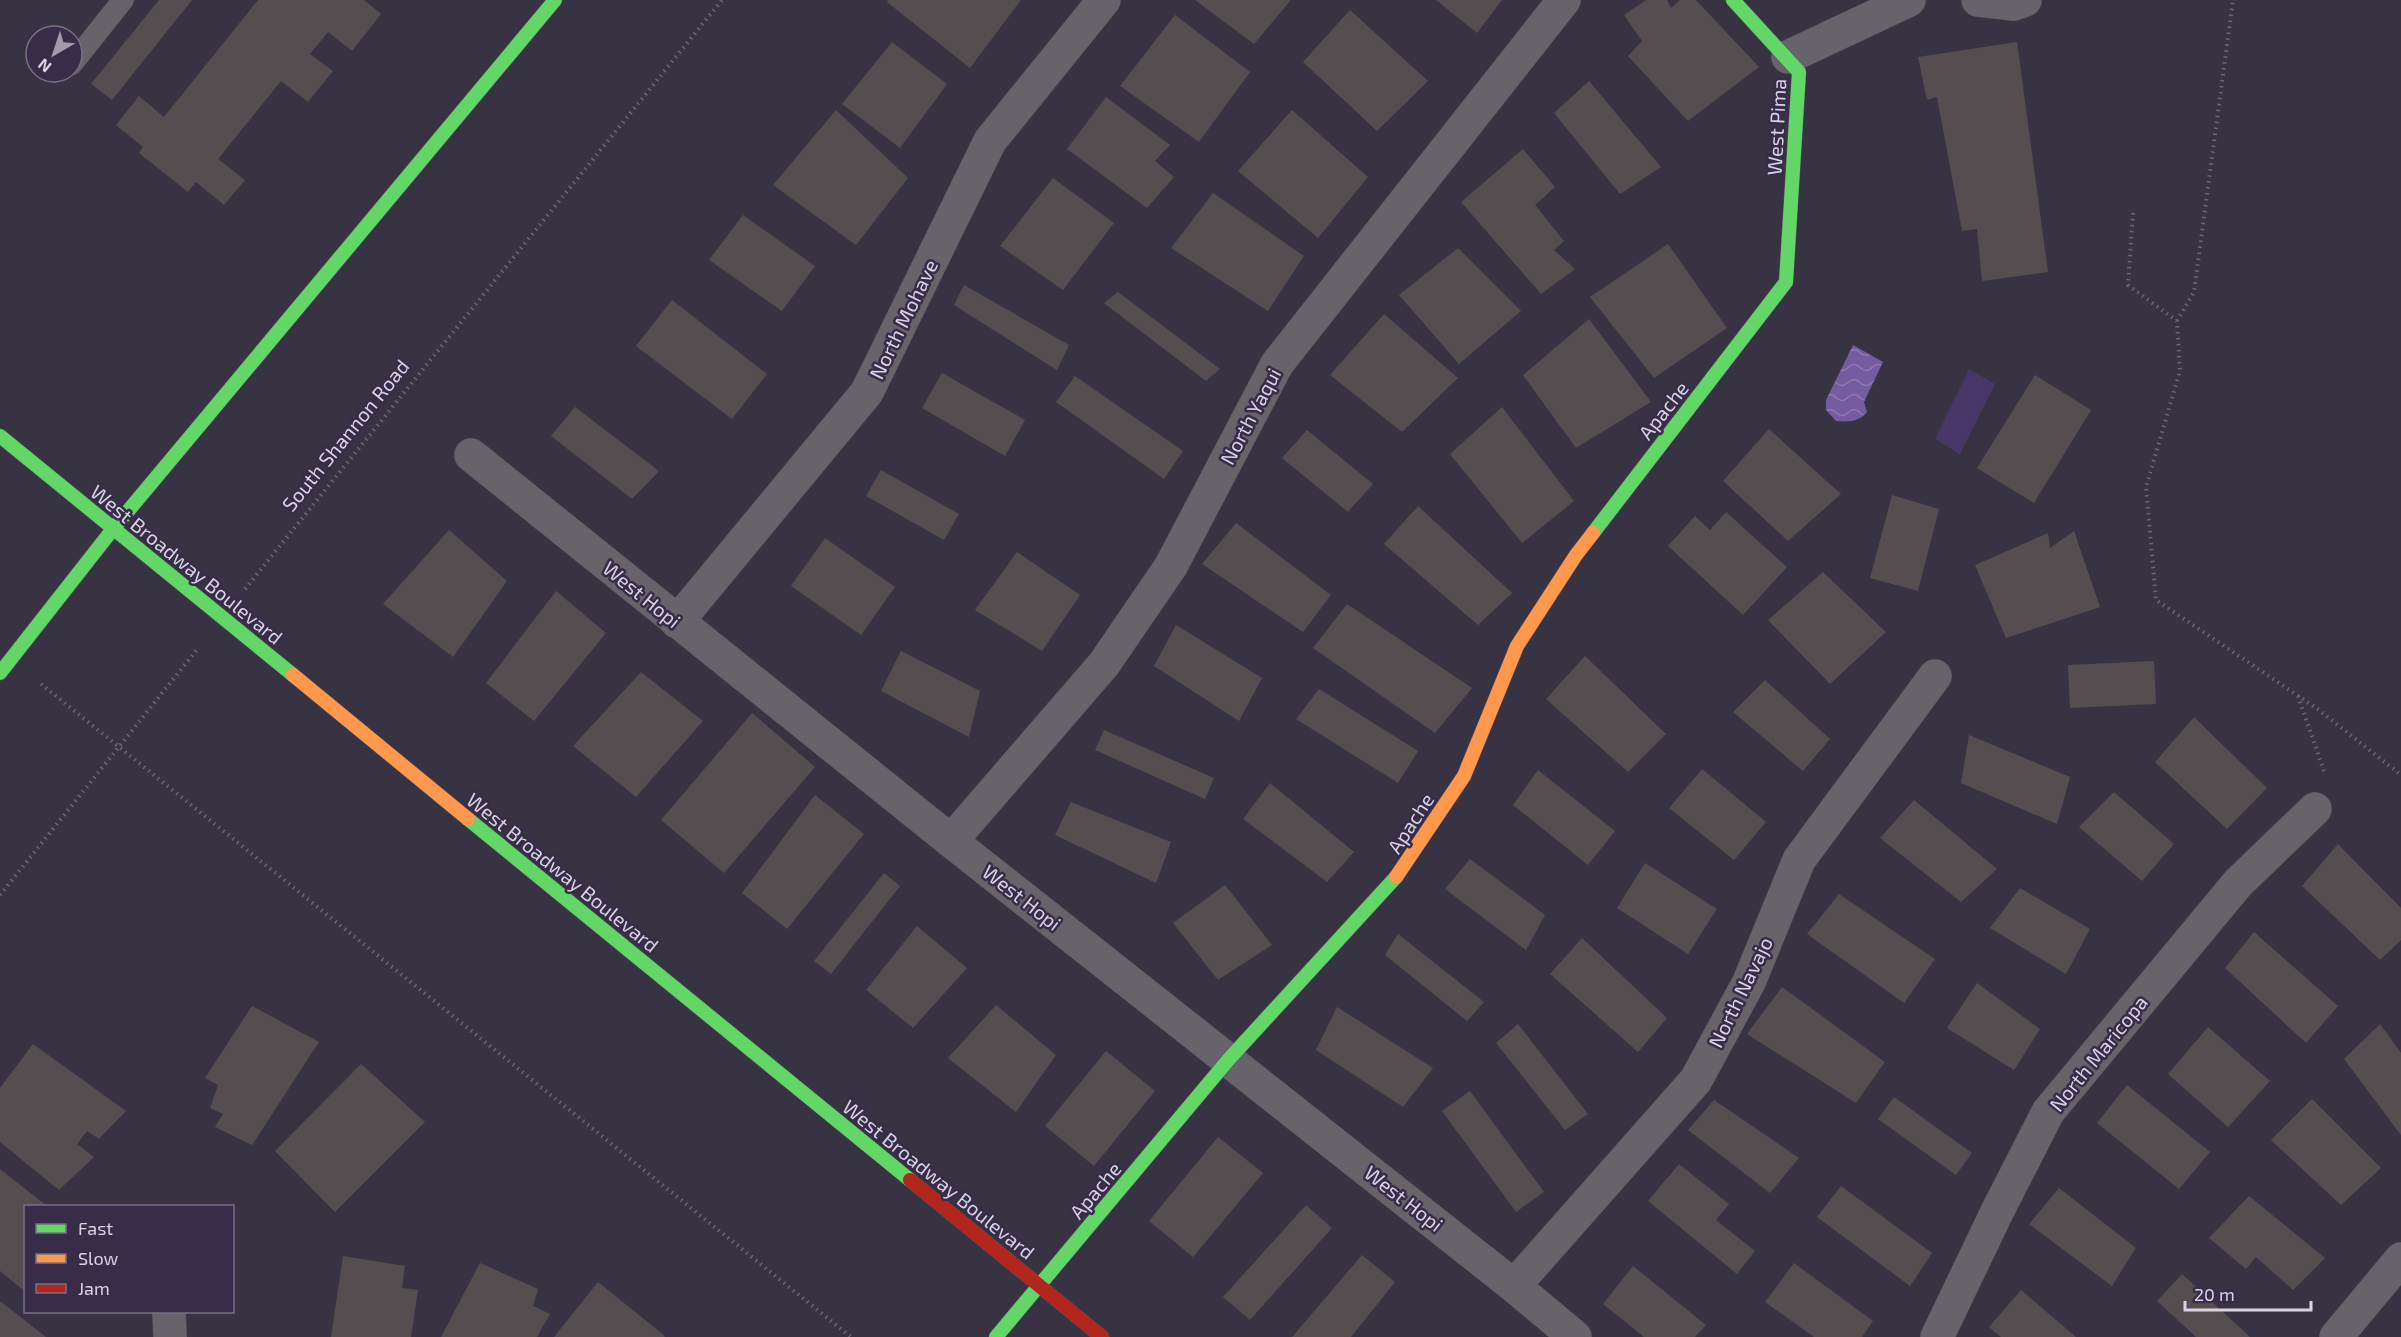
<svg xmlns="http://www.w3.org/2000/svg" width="2401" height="1337" font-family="'Exo 2',sans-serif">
<defs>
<pattern id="water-waves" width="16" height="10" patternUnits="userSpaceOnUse" patternTransform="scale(1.5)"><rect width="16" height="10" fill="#755b9f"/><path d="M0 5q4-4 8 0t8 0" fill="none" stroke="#8e79b1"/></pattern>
</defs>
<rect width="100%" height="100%" fill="#383342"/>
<!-- grass -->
<path fill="#493668" d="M1969 369 1995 384 1960 454 1935 439Z"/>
<!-- water -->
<path fill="url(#water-waves)" d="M1853 345 1883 362 1864 402 1867 412C1859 422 1849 422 1836 421L1826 410V400Z"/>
<!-- building -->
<path fill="#544e51" d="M159 0H192L112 100 91 84Z
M258 0H364L381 14 352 51 328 32 310 54 333 71 308 102 281 81 218 159 245 180 224 205 196 182 188 192 139 153 143 147 116 125 139 96 164 117Z
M888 0H1021L970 68 887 2Z
M1195 0H1291L1254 44Z
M1436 0H1502L1477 33Z
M1646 0H1667L1671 8 1680 0H1696L1759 67 1688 121 1628 56 1642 41 1624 15Z
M1350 10 1428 81 1377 131 1303 62Z
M1175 15 1250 72 1199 142 1120 86Z
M892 42 947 84 900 148 842 104Z
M2017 42 2048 272 1982 281 1977 229 1962 231 1937 97 1927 100 1918 57Z
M1589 81 1661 167 1620 194 1554 113Z
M1106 97 1170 145 1155 161 1174 177 1147 208 1067 149Z
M836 110 908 178 856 245 773 185Z
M1292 110 1368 177 1318 238 1238 171Z
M1523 149 1555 187 1535 205 1564 241 1554 250 1575 269 1541 294 1461 202Z
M1053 178 1114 223 1063 290 1000 246Z
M1213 193 1304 256 1268 311 1171 248Z
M743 215 815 266 782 311 709 260Z
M1668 244 1727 328 1654 378 1590 297Z
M1458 248 1521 311 1459 364 1399 295Z
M964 285 1069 345 1057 370 954 305Z
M1118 292 1220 369 1206 381 1104 303Z
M672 300 767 374 732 419 636 346Z
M1384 314 1458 378 1402 432 1330 375Z
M1589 319 1651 402 1576 448 1523 375Z
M942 373 1025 420 1005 456 922 408Z
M2035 375 2091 410 2034 503 1977 468Z
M1075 376 1183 451 1164 479 1056 402Z
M575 407 659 471 632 499 551 436Z
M1502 407 1574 501 1522 543 1450 454Z
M1769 429 1841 494 1788 541 1723 481Z
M1307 430 1373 484 1348 512 1282 458Z
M881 470 959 514 944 540 866 496Z
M1892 495 1939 509 1918 591 1870 578Z
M1418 506 1512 593 1478 625 1384 544Z
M1726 512 1787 567 1743 615 1668 546 1695 516 1710 530Z
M1236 523 1331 595 1303 632 1202 564Z
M449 530 507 581 453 657 383 604Z
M2074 531 2100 607 2006 638 1975 565 2048 533 2050 548Z
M825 538 895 587 861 635 791 586Z
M1017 552 1080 595 1042 651 975 610Z
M1823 572 1886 632 1830 684 1768 620Z
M556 591 606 633 534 721 486 683Z
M1347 604 1472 688 1435 733 1313 648Z
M1176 625 1262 678 1239 721 1154 666Z
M901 651 980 691 969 737 881 691Z
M1585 656 1666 734 1628 772 1546 699Z
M2154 661 2156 704 2070 708 2068 665Z
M641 672 703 721 636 797 573 746Z
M1765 680 1830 739 1803 771 1733 712Z
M1319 689 1418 751 1398 783 1296 719Z
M752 713 815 767 724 873 661 820Z
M2194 717 2267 788 2227 829 2155 762Z
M1104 730 1214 778 1205 799 1095 750Z
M1969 735 2070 777 2057 824 1961 783Z
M1702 769 1766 822 1734 860 1669 808Z
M1538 770 1615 831 1588 865 1513 805Z
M1270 783 1354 852 1327 882 1243 819Z
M2114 792 2174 844 2142 881 2079 827Z
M815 795 864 834 787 929 742 893Z
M1914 800 1997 869 1961 902 1880 838Z
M1071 802 1171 842 1156 883 1055 835Z
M2338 844 2401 908V940L2380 960 2302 886Z
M1470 859 1545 915 1526 950 1445 889Z
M1645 863 1717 909 1688 954 1617 908Z
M884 873 900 886 831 974 814 961Z
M1225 885 1272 945 1218 980 1173 923Z
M2020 888 2090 929 2066 974 1990 928Z
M1839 894 1935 959 1904 1003 1807 934Z
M917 926 967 968 913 1028 866 990Z
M2254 932 2338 1006 2306 1043 2225 968Z
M1398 934 1484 1002 1467 1021 1385 955Z
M1582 938 1667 1018 1638 1052 1550 974Z
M1977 983 2040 1029 2014 1070 1947 1028Z
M1782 987 1885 1062 1856 1103 1747 1034Z
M996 1005 1056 1055 1016 1112 948 1058Z
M252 1006 319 1042 252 1145 215 1127 223 1114 210 1108 218 1085 205 1078Z
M1337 1007 1433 1068 1403 1107 1316 1050Z
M1518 1024 1588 1114 1565 1130 1496 1043Z
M2380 1024 2401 1053V1135L2344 1059Z
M2208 1027 2270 1081 2228 1127 2168 1074Z
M33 1044 126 1111 99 1139 87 1131 77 1144 94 1157 59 1190 0 1142V1088Z
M1106 1051 1155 1091 1094 1166 1045 1126Z
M361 1064 425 1122 335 1212 275 1151Z
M2127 1085 2210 1152 2179 1189 2097 1123Z
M1470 1091 1544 1192 1516 1212 1442 1111Z
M1894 1097 1972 1153 1956 1175 1878 1119Z
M2312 1099 2381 1168 2341 1205 2271 1140Z
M1714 1100 1799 1158 1770 1193 1688 1130Z
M1218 1137 1263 1173 1193 1257 1149 1221Z
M1679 1164 1729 1204 1716 1220 1755 1251 1737 1274 1648 1201Z
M0 1169 47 1206H26V1286L22 1289 0 1271Z
M1841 1186 1932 1253 1910 1286 1817 1217Z
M2059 1188 2136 1248 2112 1286 2029 1224Z
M2249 1196 2325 1258 2293 1290 2256 1257 2246 1269 2209 1238Z
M1306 1205 1332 1228 1250 1320 1223 1297Z
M1362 1255 1395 1282 1351 1337H1292Z
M343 1256 405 1266 402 1288 418 1290 411 1337H331Z
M480 1263 538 1289 533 1306 550 1314 537 1337H441Z
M1794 1263 1873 1321 1862 1337H1814L1765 1302Z
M1633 1266 1706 1325 1695 1337H1644L1603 1304Z
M2182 1274 2250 1337H2196L2157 1301Z
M598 1282 665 1336 664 1337H554Z
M2021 1290 2076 1337H2001L1989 1327Z
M0 1301 46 1337H0Z"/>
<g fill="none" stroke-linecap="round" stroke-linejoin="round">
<!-- lane casing -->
<g stroke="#56515e" stroke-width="22">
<path id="lane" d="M72 64 123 0"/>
</g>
<!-- street casing -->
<g stroke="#56515e" stroke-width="34">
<path id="street" d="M1978 0 2014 4 2025 0
M1788 57 1909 0
M471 455 951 841 1514 1286 1575 1337
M677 622 867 392 990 141 1104 0
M951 841 1104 664 1171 566 1277 364 1564 0
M1514 1286 1696 1080 1749 982 1799 860 1935 676
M169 1312 170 1337
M1937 1337 1997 1212 2048 1112 2238 883 2315 809
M2336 1337 2401 1259"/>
</g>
<!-- fast casing -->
<g stroke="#56515e" stroke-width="15">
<path id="fast" d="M0 436 293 675
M1593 533 1786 282 1799 72 1733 0
M0 673 113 529 555 0
M468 819 910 1180
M996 1337 1229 1059 1396 877"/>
</g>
<!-- slow casing -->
<g stroke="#56515e" stroke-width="15">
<path id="slow" d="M293 675 468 819
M1396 877 1464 776 1517 646 1576 555 1593 533"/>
</g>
<!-- jam casing -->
<g stroke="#56515e" stroke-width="15">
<path id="jam" d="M910 1180 1102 1337"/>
</g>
<!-- path -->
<path stroke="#6b696f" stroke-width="4" stroke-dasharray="1.5 4.5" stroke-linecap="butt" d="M2133 213 2128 285 2177 321 2180 371 2146 487 2156 600 2319 710 2401 775
M2177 321 2194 292 2233 0
M245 589 722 0
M41 684 851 1337
M2298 696 2324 771
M0 895 199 647"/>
<!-- lane -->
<use href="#lane" stroke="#66636a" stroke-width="21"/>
<!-- street -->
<use href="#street" stroke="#66636a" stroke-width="33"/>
<!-- fast -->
<use href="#fast" stroke="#63d668" stroke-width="14"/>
<!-- slow -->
<use href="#slow" stroke="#ff974d" stroke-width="14"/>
<!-- jam -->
<use href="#jam" stroke="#b3261e" stroke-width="14"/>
</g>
<g text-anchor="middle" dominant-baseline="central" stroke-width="5" stroke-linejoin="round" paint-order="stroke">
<!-- street labels -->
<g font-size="20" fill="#d9d3e4" stroke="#372d48">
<text transform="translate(1776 127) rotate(-87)">West Pima</text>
<text transform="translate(903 319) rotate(-64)">North Mohave</text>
<text transform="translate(1663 410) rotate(-52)">Apache</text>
<text transform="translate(1250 416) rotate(-62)">North Yaqui</text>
<text transform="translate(345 435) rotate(-51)">South Shannon Road</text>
<text transform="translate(187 564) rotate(39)">West Broadway Boulevard</text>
<text transform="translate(642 594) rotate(39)">West Hopi</text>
<text transform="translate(1410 823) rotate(-57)">Apache</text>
<text transform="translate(563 872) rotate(39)">West Broadway Boulevard</text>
<text transform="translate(1022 897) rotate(38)">West Hopi</text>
<text transform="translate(1740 992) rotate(-64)">North Navajo</text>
<text transform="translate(2098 1053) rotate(-51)">North Maricopa</text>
<text transform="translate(939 1179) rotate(39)">West Broadway Boulevard</text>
<text transform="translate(1095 1190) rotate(-50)">Apache</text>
<text transform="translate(1404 1198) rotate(38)">West Hopi</text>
</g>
</g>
<!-- legend -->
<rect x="24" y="1205" width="210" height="108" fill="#372d48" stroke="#786f86" stroke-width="1.5"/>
<rect x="36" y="1224" width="30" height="9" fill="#63d668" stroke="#786f86" stroke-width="1.5"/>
<text x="78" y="1235" font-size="18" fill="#d9d3e4">Fast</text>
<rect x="36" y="1254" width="30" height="9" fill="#ff974d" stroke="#786f86" stroke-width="1.5"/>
<text x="78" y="1265" font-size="18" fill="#d9d3e4">Slow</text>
<rect x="36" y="1284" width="30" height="9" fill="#b3261e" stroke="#786f86" stroke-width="1.5"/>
<text x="78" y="1295" font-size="18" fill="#d9d3e4">Jam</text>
<!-- north arrow -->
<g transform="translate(54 54) rotate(219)"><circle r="28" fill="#372d48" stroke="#786f86" stroke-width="1.5"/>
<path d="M0-4.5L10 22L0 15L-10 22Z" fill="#a19bab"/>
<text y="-9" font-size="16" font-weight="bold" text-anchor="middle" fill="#d9d3e4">N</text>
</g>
<!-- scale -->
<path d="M2185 1301v9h126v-9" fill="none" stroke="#d9d3e4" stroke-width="3"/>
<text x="2194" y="1301" font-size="18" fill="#d9d3e4" stroke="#372d48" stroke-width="4.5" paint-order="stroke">20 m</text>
</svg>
